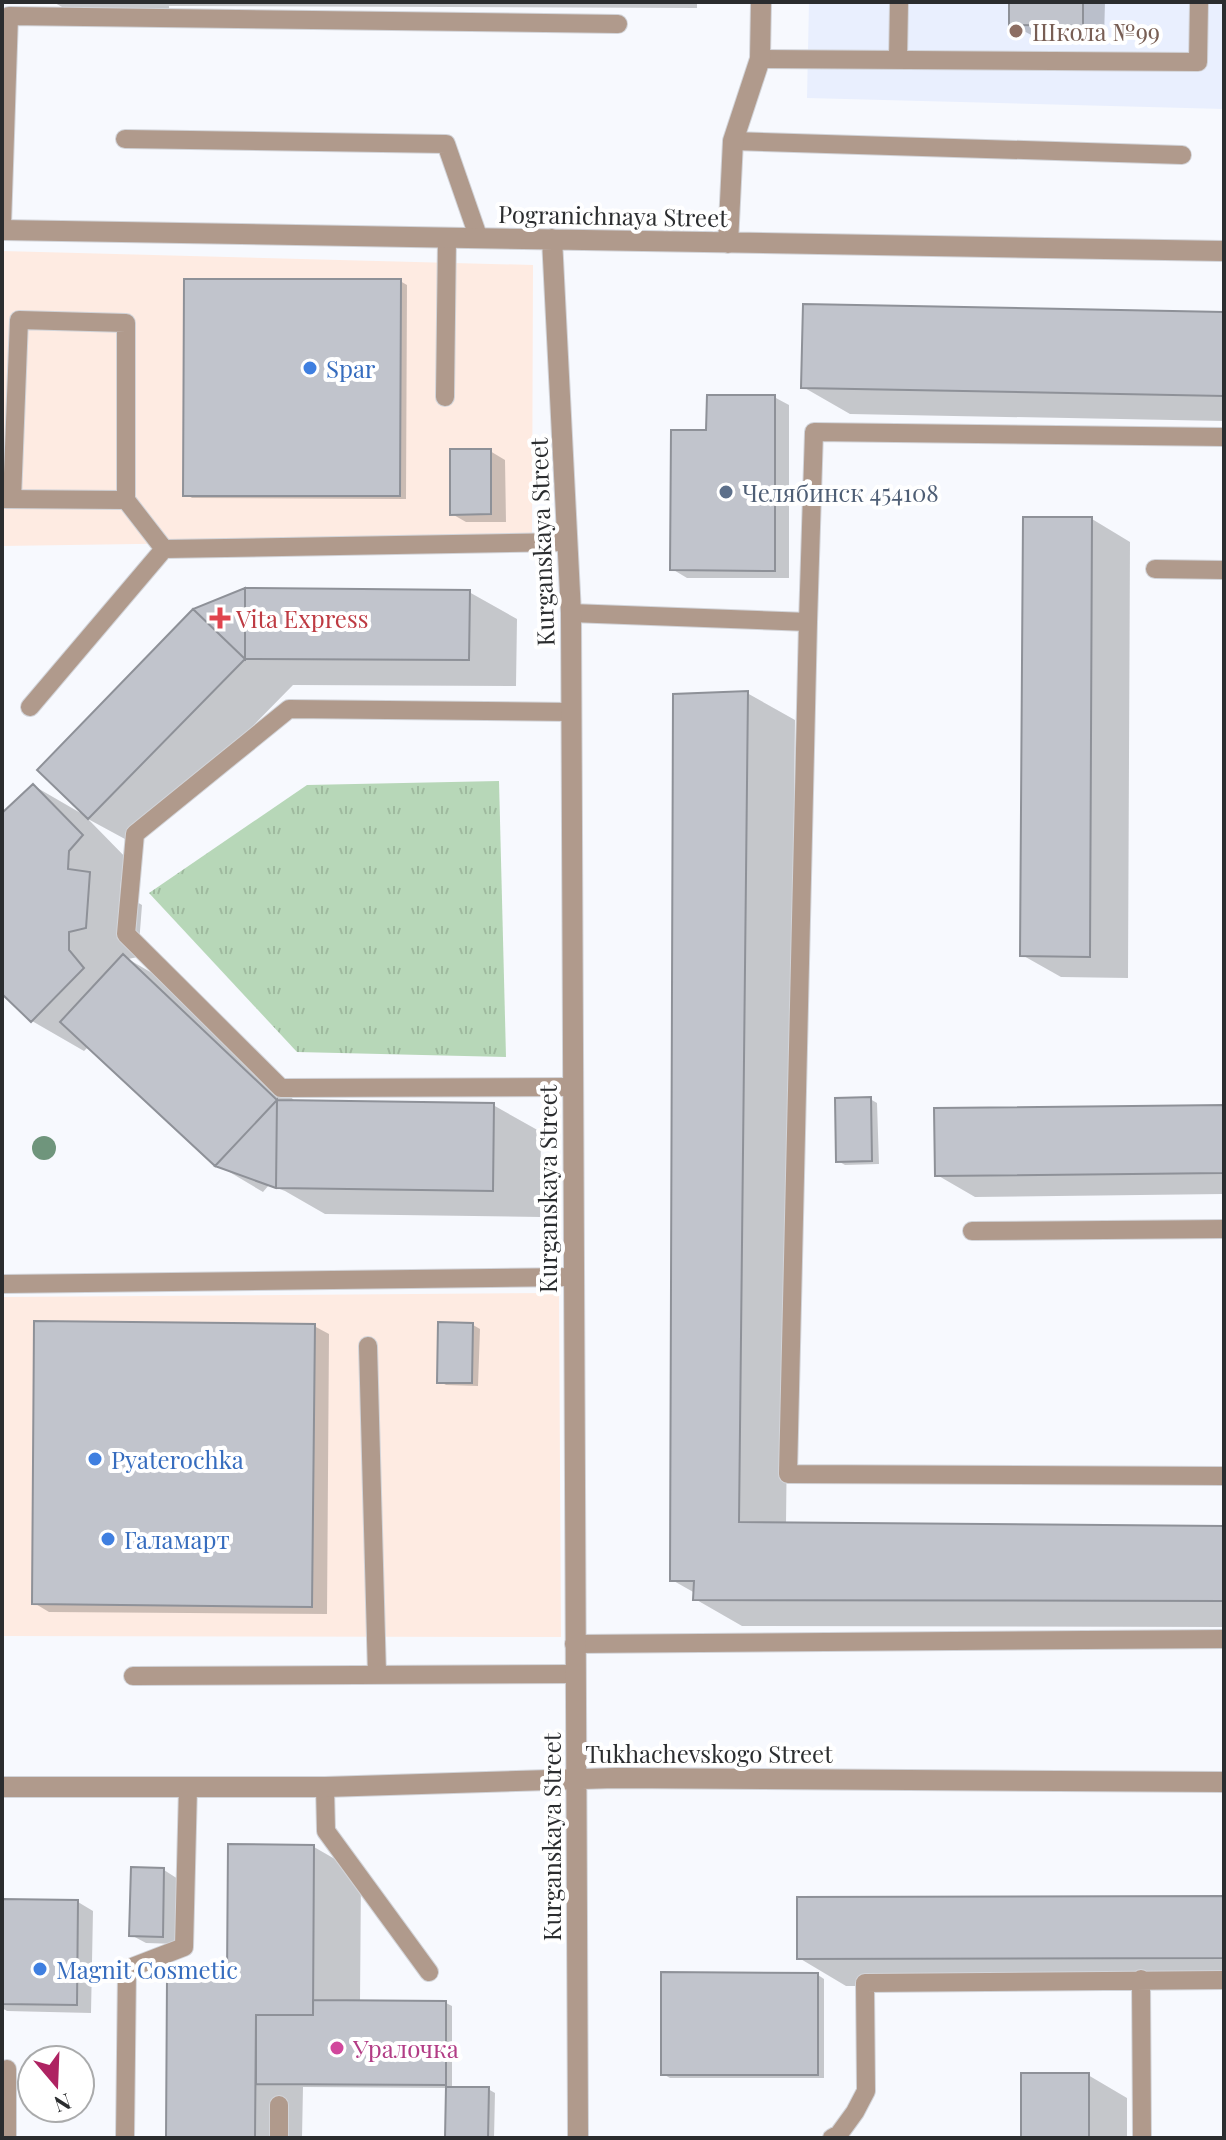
<svg xmlns="http://www.w3.org/2000/svg" width="1226" height="2140" font-family="'Playfair Display',serif">
<defs>
<pattern id="park-tufts" width="24" height="20" patternUnits="userSpaceOnUse" patternTransform="scale(2)"><rect width="24" height="20" fill="#b7d7b8"/><path d="M3 7l-1-3M5 7V3M7 7l1-3M15 17l-1-3M17 17v-4M19 17l1-3" fill="none" stroke="#9eb99e"/></pattern>
</defs>
<rect width="100%" height="100%" fill="#f7f9fe"/>
<!-- commercial -->
<path fill="#feebe2" d="M2 251 533 265 532 538 2 546Z
M559 1293 561 1637 2 1636V1297Z"/>
<!-- built -->
<path fill="#e9effe" d="M809 2H1224V109L807 98Z"/>
<!-- park -->
<path fill="url(#park-tufts)" d="M499 781 506 1057 297 1052 149 893 307 785Z"/>
<!-- shadow -->
<path fill="#0003" d="M53 2H697V8L169 6V14L73 13Z
M1011 2H1105L1104 38 1033 36 1011 24Z
M400 281 407 285 406 499 192 498 186 494Z
M1224 314V421L850 414 803 387Z
M774 397 789 405V578H687L672 569 708 432Z
M490 451 505 460 506 522H466L452 514Z
M1092 519 1130 542 1128 978 1061 977 1022 955Z
M469 592 517 619 516 686 293 685 136 845 88 819 134 866 121 881 120 892 142 905 138 957 128 959 171 984 296 1102 493 1105 541 1132 540 1217 325 1214 285 1191 269 1185 263 1192 216 1164 89 1046 84 1051 32 1021 2 991V816L34 786 84 815 194 610Z
M747 693 795 720 786 1525 1224 1528V1627L742 1626 695 1599V1593L672 1580Z
M870 1099 877 1103 879 1164 845 1165 838 1161Z
M1224 1107V1194L975 1197 937 1175Z
M473 1325 480 1329 478 1386 446 1385 439 1381Z
M314 1326 329 1334 327 1614 49 1612 34 1603Z
M314 1847 361 1874 360 2002 446 2003 452 2006V2089H488L495 2093 494 2138H447L448 2088 303 2087 302 2138H167L229 1980Z
M164 1870 178 1879 177 1944 146 1943 131 1935Z
M1224 1898V1985L846 1986 799 1958Z
M2 1901 78 1902 93 1911 91 2013 7 2011 2 2008Z
M818 1975 824 1979V2078H670L663 2074Z
M1088 2075 1127 2098V2138H1023Z"/>
<!-- building -->
<path fill="#c1c4cc" stroke="#8e9198" stroke-width="2" d="M1009 2H1083V26L1009 25Z
M184 279H401L400 496H183Z
M803 304 1224 312V396L801 388Z
M707 395H775V571L670 570 671 430H706Z
M450 449H491V514L450 515Z
M1023 517H1092L1090 957 1020 956Z
M245 588 470 590 469 660 245 659Z
M245 588V659L193 609Z
M193 609 245 659 88 819 37 770Z
M748 691 739 1522 1224 1526V1601L693 1600 694 1581H670L673 694Z
M33 784 83 835 69 851 68 869 90 872 86 928 69 932V950L84 968 31 1022 2 994V813Z
M123 954 277 1100 215 1166 60 1022Z
M871 1097 872 1161 836 1162 835 1098Z
M277 1100 494 1103 493 1191 276 1188Z
M277 1100 276 1188 215 1166Z
M1224 1105V1173L935 1176 934 1108Z
M34 1321 315 1324 312 1607 32 1604Z
M438 1322 473 1323 472 1383H437Z
M228 1844 314 1845 313 2015H256L255 2138H166L167 1978H227Z
M131 1867 164 1868 163 1937 129 1936Z
M1224 1896V1958L797 1959V1897Z
M2 1899 78 1900 77 2005 2 2004Z
M661 1972 818 1973V2075H661Z
M313 2000 446 2001V2085L256 2084V2015H313Z
M1021 2073H1089V2138H1021Z
M446 2087H489L488 2138H445Z"/>
<g fill="none" stroke-linecap="round" stroke-linejoin="round">
<!-- lane casing -->
<g stroke="#d2d4d9" stroke-width="20">
<path id="lane" d="M760 59 1198 62 1199 2
M898 60 899 2
M125 139 446 144 479 239
M733 141 1182 155
M2 225 9 16 618 24
M445 397 447 237
M3 499 126 500 164 549
M12 499 19 320 126 323V500
M1155 569 1224 570
M571 613 808 622 814 432 1224 437
M808 622 788 1474 1224 1476
M30 707 164 549 568 542
M572 712 289 709 135 834 126 934 281 1088 573 1087
M972 1231 1224 1229
M2 1284 574 1277
M368 1346 377 1675
M574 1644 1224 1639
M133 1676 575 1674
M325 1787 326 1831 429 1972
M1141 1979 1142 2138
M7 2069V2138
M279 2105V2138
M125 2138 127 1969 184 1947 188 1787
M832 2138 839 2134 855 2112 866 2091 865 1983 1224 1980"/>
</g>
<!-- street casing -->
<g stroke="#d2d4d9" stroke-width="22">
<path id="street" d="M2 230 1224 251
M552 239 571 613 578 2138
M728 243 733 141 760 59 761 2
M2 1787H325L615 1778 1224 1782"/>
</g>
<!-- lane -->
<use href="#lane" stroke="#b09a8c" stroke-width="18"/>
<!-- street -->
<use href="#street" stroke="#b09a8c" stroke-width="20"/>
</g>
<!-- trees -->
<circle fill="#6f957c" cx="44" cy="1148" r="12"/>
<!-- markers -->
<circle fill="#8d6e63" stroke="#fff" stroke-width="3" cx="1016" cy="31" r="8"/>
<g fill="#3f7fe0" stroke="#fff" stroke-width="3">
<circle cx="310" cy="368" r="8"/>
<circle cx="95" cy="1459" r="8"/>
<circle cx="108" cy="1539" r="8"/>
<circle cx="40" cy="1969" r="8"/>
</g>
<circle fill="#5c6f8a" stroke="#fff" stroke-width="3" cx="726" cy="492" r="8"/>
<path fill="#e0444e" stroke="#fff" stroke-width="3" d="M216 606h8v8h8v8h-8v8h-8v-8h-8v-8h8z"/>
<circle fill="#d1479c" stroke="#fff" stroke-width="3" cx="337" cy="2048" r="8"/>
<g text-anchor="middle" dominant-baseline="central" stroke-width="8" stroke-linejoin="round" paint-order="stroke">
<!-- education labels -->
<g font-size="24" fill="#785e54" stroke="#fff" text-anchor="start">
<text x="1032" y="31">Школа №99</text>
</g>
<!-- street labels -->
<g font-size="24" fill="#2b2d2f" stroke="#fff">
<text transform="translate(613 215) rotate(1)">Pogranichnaya Street</text>
<text transform="translate(541 542) rotate(-92)">Kurganskaya Street</text>
<text transform="translate(547 1189) rotate(-90)">Kurganskaya Street</text>
<text x="709" y="1753">Tukhachevskogo Street</text>
<text transform="translate(551 1837) rotate(-90)">Kurganskaya Street</text>
</g>
<!-- shop labels -->
<g font-size="24" fill="#366cbe" stroke="#fff" text-anchor="start">
<text x="326" y="368">Spar</text>
<text x="111" y="1459">Pyaterochka</text>
<text x="124" y="1539">Галамарт</text>
<text x="56" y="1969">Magnit Cosmetic</text>
</g>
<!-- service labels -->
<g font-size="24" fill="#4e5e75" stroke="#fff" text-anchor="start">
<text x="742" y="492">Челябинск 454108</text>
</g>
<!-- health labels -->
<g font-size="24" fill="#be3a42" stroke="#fff" text-anchor="start">
<text x="236" y="618">Vita Express</text>
</g>
<!-- hotel labels -->
<g font-size="24" fill="#b23c85" stroke="#fff" text-anchor="start">
<text x="353" y="2048">Уралочка</text>
</g>
</g>
<!-- border -->
<rect width="1226" height="2140" fill="none" stroke="#2b2d2f" stroke-width="8"/>
<!-- north arrow -->
<g transform="translate(56 2084) rotate(161)"><circle r="38" fill="#ffffff" stroke="#aaabac" stroke-width="2"/>
<path d="M0-6L14 30L0 20L-14 30Z" fill="#ae2362"/>
<text y="-12" font-size="22" font-weight="bold" text-anchor="middle" fill="#2b2d2f">N</text>
</g>
</svg>
